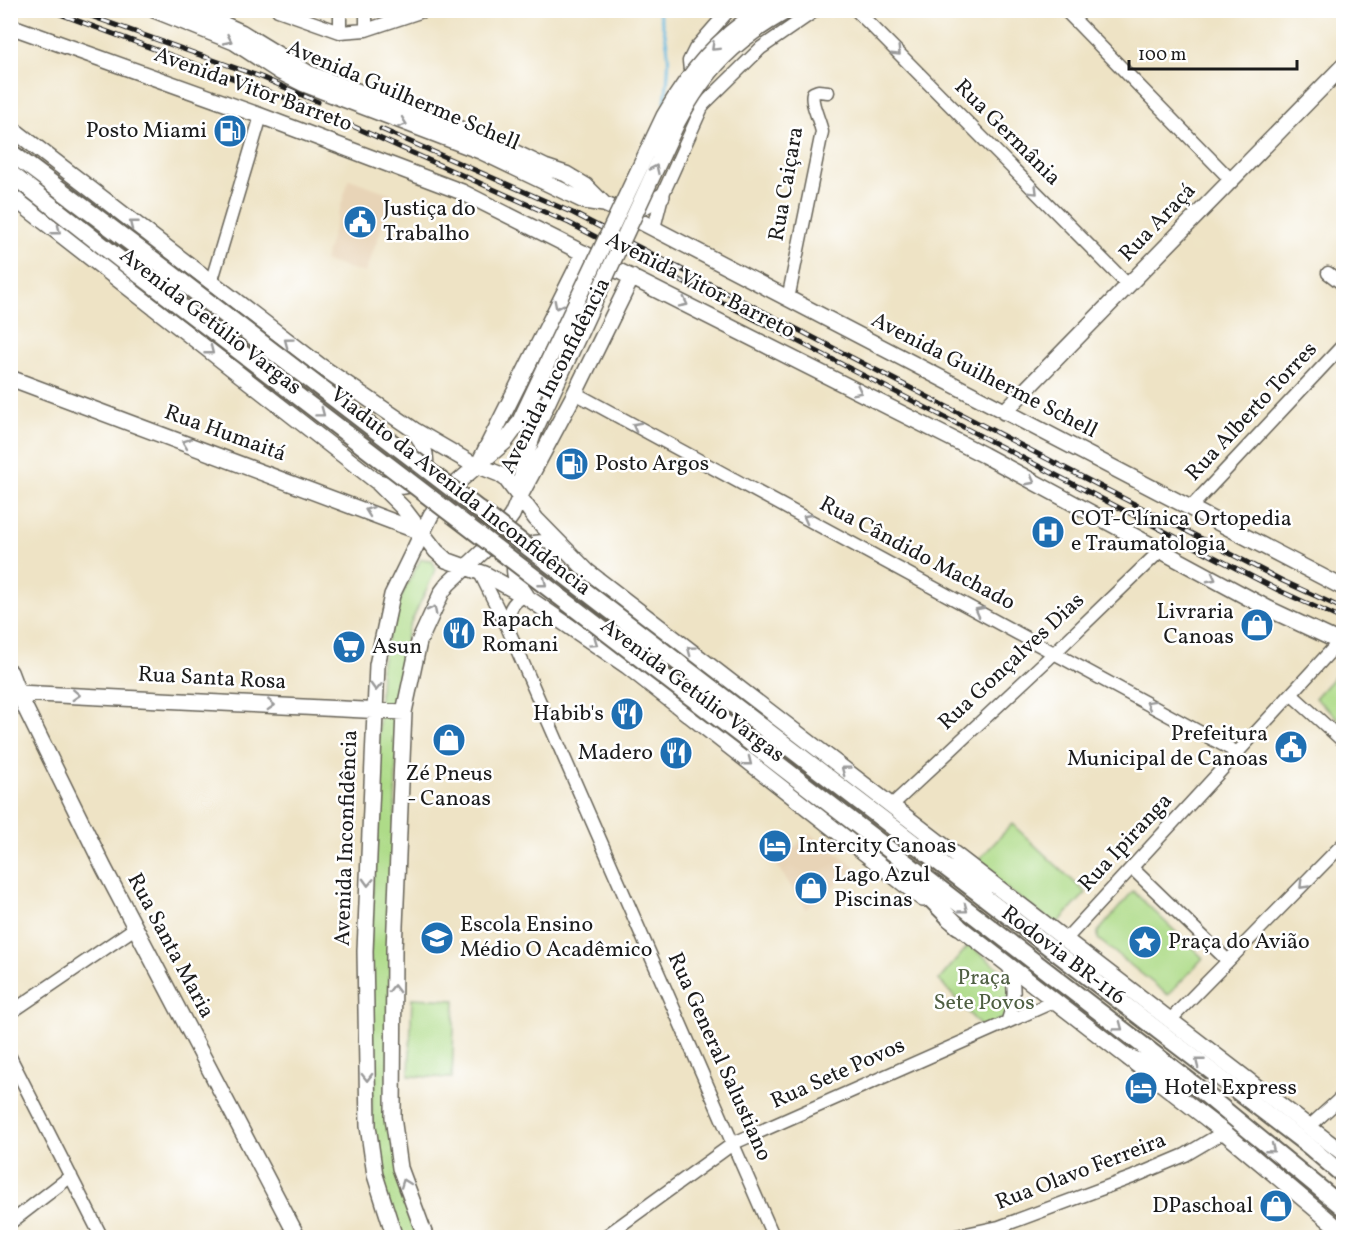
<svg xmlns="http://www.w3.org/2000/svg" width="1354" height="1248" font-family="Vollkorn,serif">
<rect width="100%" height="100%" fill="#fff"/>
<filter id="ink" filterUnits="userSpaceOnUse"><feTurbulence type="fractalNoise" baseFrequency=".0167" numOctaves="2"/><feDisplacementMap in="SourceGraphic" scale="12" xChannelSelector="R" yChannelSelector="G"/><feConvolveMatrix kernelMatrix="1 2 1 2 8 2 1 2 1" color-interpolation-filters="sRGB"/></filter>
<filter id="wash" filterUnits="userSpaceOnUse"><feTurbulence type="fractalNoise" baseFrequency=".008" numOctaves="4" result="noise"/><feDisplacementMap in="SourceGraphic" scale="24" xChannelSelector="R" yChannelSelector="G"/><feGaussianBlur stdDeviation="1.35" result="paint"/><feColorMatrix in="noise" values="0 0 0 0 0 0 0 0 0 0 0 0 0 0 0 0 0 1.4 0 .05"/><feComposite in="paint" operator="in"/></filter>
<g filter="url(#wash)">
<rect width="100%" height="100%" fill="#eee3c5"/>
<!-- built -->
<path fill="#e8d4b7" d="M349 179 394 195 365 273 324 261Z
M810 833 856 868 806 909 776 864Z"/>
<!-- green -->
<path fill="#aedb88" stroke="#657c52" stroke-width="1.5" d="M421 559 432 560 436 569 408 629 403 658 397 736 387 1115 421 1238 401 1237 379 1178 372 1126 370 954 381 666 391 624 405 588Z
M1342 668 1344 669 1343 723 1315 698Z
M1012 824 1086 893 1056 925 974 865Z
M1133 891 1203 958 1168 995 1098 939V932Z
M969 945 1006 974 1011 986 1006 1017 983 1029 939 980Z
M412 998 455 1000 452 1078 409 1076Z"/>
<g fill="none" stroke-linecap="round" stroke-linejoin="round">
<!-- stream -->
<path stroke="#62b7de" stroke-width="3" d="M658 10C671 47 670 64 665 102"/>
</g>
</g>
<g filter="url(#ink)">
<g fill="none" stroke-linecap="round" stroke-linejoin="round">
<!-- minor casing -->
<g stroke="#666257" stroke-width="15">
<path id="minor" d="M278 10 340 32 366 30 426 10
M340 10V32
M366 10V30
M856 10 1128 285
M1065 10 1231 180
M691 80 689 61 695 49 729 10
M654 228 662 196 703 105 761 48 816 10
M1328 273 1344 285
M211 283 261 116
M788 299 822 132C820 120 810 103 813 93L818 91 828 92
M575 393 1238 753
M1191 507 1344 344
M479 571 508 629 774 1238
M508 628C508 613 510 602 525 596
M1292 695 1344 742
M892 805 1047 660 1161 550
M1132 868 1228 961
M1065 940 1339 642
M1008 965C1016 985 1015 1000 1008 1020
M10 1013 135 928
M1171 1019 1344 843
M10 1057 102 1238
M1310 1126 1344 1095
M10 1223 71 1176
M603 1238 734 1143 1055 1001
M947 1238 999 1227 1133 1177 1185 1155 1224 1132"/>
</g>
<!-- major casing -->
<g stroke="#666257" stroke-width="18">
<path id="major" d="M154 10 234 42 280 72 304 84 480 151 584 201 604 204 624 213 1344 588
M192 10 241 32 308 73 487 139 545 167 566 174 586 186 604 204
M10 26 261 116 462 192 984 455 1269 609 1344 644
M10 127 319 365 414 430 469 462 499 474 506 479 536 519 588 572 1344 1154
M10 195 376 481 403 508 436 551 446 560 485 574 528 598 627 666 923 899
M631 214 662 196
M10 378 423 533
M1004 412 1344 65
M481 459 584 253
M376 481C385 484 395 487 404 486 432 482 429 450 416 433
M520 490 523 464 534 432
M526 595C522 589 516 582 515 574 512 558 526 541 543 543 550 544 556 547 562 550
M10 672 18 693 104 868 298 1238
M18 693 404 712
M949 919 1224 1132 1344 1233
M395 1238 375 1175 368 1126 365 951 377 665 392 595 431 515 451 488 505 442 519 423
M426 1238 400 1168 393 1117 394 950 404 712 419 642 442 592 448 584 492 543 512 515 520 496 575 393 632 277"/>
</g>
<!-- highway casing -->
<g stroke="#666257" stroke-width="20">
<path id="highway" d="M10 152 155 261
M10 173 141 276
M761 726 1309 1146 1344 1176
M752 744 1193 1084 1344 1208
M957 867 991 884
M910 878 958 926
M1130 1058 1171 1075"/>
</g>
<!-- minor -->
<use href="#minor" stroke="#fff" stroke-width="12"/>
<!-- major -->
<use href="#major" stroke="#fff" stroke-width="15"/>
<!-- highway -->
<use href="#highway" stroke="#fff" stroke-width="16"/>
<!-- rail casing -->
<g stroke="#1c1c1c" stroke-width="5">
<path id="rail" d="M49 10 310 107 569 223 1278 590 1344 620
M85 14 261 77 318 102
M381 129 573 213 1283 581 1344 609"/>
</g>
<!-- rail -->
<use href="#rail" stroke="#fff" stroke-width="3" stroke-dasharray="9" stroke-linecap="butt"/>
<!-- major-bridge casing -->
<g stroke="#666257" stroke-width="18" stroke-linecap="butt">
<path id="major-bridge" d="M519 423 664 116C690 71 717 39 761 10
M534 432 677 123C706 69 734 40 789 10"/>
</g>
<!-- highway-bridge casing -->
<g stroke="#666257" stroke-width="20" stroke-linecap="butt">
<path id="highway-bridge" d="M155 261 761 726
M141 276 752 744"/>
</g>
<!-- major-bridge -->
<use href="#major-bridge" stroke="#fff" stroke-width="15"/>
<!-- highway-bridge -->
<use href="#highway-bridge" stroke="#fff" stroke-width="16"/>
</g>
<!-- one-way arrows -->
<defs><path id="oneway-chevron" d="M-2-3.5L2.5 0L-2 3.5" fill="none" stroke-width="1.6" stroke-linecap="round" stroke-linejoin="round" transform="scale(1.5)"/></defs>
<g stroke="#999">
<use href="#oneway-chevron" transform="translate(228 40) rotate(25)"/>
<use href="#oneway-chevron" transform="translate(715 47) rotate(136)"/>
<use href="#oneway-chevron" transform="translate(897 52) rotate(45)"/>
<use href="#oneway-chevron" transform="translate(403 123) rotate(20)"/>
<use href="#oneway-chevron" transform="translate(655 169) rotate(-65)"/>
<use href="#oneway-chevron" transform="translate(1034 191) rotate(45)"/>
<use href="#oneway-chevron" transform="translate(133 224) rotate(-142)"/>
<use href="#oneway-chevron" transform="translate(57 231) rotate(38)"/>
<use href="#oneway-chevron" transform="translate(684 303) rotate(27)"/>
<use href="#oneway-chevron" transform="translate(558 305) rotate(117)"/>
<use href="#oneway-chevron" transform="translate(288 342) rotate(-143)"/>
<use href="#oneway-chevron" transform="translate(210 351) rotate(38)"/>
<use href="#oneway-chevron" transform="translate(858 391) rotate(27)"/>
<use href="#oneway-chevron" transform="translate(321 413) rotate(37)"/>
<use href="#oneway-chevron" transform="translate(636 426) rotate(-152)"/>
<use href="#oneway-chevron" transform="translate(186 443) rotate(-160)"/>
<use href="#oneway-chevron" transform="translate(1031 481) rotate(28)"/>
<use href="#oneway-chevron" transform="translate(369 511) rotate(-160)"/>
<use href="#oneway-chevron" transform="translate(807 518) rotate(-152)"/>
<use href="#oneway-chevron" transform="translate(1212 578) rotate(28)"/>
<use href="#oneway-chevron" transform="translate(543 583) rotate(38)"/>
<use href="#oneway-chevron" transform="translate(433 610) rotate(-63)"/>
<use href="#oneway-chevron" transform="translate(979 611) rotate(-152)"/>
<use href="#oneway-chevron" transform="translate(594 643) rotate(35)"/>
<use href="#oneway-chevron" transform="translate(691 650) rotate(-143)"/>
<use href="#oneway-chevron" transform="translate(376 687) rotate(92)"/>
<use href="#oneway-chevron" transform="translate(76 695) rotate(3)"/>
<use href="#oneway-chevron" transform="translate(1150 704) rotate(-151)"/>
<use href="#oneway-chevron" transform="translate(271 705) rotate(3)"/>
<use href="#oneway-chevron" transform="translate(748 762) rotate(38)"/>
<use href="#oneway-chevron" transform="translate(845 770) rotate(-143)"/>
<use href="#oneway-chevron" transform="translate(368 882) rotate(92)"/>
<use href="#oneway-chevron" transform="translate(1303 885) rotate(134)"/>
<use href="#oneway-chevron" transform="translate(964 909) rotate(37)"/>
<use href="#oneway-chevron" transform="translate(394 989) rotate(-89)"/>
<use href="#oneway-chevron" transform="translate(1119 1027) rotate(37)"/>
<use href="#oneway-chevron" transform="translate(1199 1062) rotate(-142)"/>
<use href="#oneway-chevron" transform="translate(367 1077) rotate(89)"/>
<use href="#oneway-chevron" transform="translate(1271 1149) rotate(39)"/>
<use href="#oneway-chevron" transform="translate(405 1183) rotate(-110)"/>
</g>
</g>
<!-- icons -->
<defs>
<g id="fuel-disc" transform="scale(1.725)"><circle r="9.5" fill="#1f6fb2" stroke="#fff"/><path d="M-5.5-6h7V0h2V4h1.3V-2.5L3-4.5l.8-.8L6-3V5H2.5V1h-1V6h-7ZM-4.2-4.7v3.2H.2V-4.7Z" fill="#fff"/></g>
<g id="civic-disc" transform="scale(1.725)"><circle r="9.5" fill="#1f6fb2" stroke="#fff"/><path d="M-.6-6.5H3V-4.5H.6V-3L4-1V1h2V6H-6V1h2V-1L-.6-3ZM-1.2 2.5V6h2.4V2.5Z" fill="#fff"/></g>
<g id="hospital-disc" transform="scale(1.725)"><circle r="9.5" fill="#1f6fb2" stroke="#fff"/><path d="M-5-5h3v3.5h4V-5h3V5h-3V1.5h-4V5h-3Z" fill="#fff"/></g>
<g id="shop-disc" transform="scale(1.725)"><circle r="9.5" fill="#1f6fb2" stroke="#fff"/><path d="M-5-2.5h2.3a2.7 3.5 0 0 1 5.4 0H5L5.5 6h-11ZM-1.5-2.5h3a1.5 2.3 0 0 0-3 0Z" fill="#fff"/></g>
<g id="restaurant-disc" transform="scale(1.725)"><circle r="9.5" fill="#1f6fb2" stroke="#fff"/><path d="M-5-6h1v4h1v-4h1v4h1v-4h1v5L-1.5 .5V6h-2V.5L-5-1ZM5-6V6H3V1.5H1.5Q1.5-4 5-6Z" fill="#fff"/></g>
<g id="supermarket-disc" transform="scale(1.725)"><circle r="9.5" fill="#1f6fb2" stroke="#fff"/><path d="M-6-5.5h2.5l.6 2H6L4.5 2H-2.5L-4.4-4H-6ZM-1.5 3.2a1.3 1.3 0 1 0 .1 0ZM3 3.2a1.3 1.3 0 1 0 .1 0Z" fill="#fff"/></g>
<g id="hotel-disc" transform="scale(1.725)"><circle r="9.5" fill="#1f6fb2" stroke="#fff"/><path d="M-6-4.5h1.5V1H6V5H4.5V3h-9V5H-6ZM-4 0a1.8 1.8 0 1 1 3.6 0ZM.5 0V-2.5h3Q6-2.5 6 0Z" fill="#fff"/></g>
<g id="school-disc" transform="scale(1.725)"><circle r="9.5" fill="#1f6fb2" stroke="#fff"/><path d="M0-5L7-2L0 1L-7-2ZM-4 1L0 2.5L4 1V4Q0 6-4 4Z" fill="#fff"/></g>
<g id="sight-disc" transform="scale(1.725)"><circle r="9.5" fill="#1f6fb2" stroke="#fff"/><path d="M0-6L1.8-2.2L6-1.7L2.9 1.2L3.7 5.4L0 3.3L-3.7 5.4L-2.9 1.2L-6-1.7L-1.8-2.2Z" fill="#fff"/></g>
</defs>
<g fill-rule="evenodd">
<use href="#fuel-disc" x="230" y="131"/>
<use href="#civic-disc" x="360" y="222"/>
<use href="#fuel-disc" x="572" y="464"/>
<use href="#hospital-disc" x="1048" y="532"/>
<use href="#shop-disc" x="1257" y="625"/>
<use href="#restaurant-disc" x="459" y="633"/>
<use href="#supermarket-disc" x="349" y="647"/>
<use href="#restaurant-disc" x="627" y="714"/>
<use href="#shop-disc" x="449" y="740"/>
<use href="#civic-disc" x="1291" y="747"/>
<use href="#restaurant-disc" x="676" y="753"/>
<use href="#hotel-disc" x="775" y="846"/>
<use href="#shop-disc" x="811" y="888"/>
<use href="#school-disc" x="437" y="938"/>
<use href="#sight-disc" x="1145" y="942"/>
<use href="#hotel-disc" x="1141" y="1088"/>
<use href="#shop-disc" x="1276" y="1206"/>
</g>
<g text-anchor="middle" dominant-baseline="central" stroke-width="5" stroke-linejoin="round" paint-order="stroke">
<!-- street labels -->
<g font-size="22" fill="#1c1c1c" stroke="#fff">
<text transform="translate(253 90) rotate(20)">Avenida Vitor Barreto</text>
<text transform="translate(403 96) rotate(23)">Avenida Guilherme Schell</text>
<text transform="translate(1007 133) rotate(45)">Rua Germânia</text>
<text transform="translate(787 184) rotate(-80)">Rua Caiçara</text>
<text transform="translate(1158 223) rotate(-46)">Rua Araçá</text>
<text transform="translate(700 286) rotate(27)">Avenida Vitor Barreto</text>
<text transform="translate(210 322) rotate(38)">Avenida Getúlio Vargas</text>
<text transform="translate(556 376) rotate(-63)">Avenida Inconfidência</text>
<text transform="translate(984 376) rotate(27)">Avenida Guilherme Schell</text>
<text transform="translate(1252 412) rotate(-47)">Rua Alberto Torres</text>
<text transform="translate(225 434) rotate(20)">Rua Humaitá</text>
<text transform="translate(460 492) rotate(38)">Viaduto da Avenida Inconfidência</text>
<text transform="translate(917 554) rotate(28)">Rua Cândido Machado</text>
<text transform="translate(1012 662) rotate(-43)">Rua Gonçalves Dias</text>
<text transform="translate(212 679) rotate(3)">Rua Santa Rosa</text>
<text transform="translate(692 691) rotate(37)">Avenida Getúlio Vargas</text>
<text transform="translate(347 838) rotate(-88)">Avenida Inconfidência</text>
<text transform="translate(1126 843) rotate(-47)">Rua Ipiranga</text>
<text transform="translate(170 946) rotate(62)">Rua Santa Maria</text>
<text transform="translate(1063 956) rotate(37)">Rodovia BR-116</text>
<text transform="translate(719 1057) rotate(66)">Rua General Salustiano</text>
<text transform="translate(838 1074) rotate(-24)">Rua Sete Povos</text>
<text transform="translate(1081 1172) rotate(-21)">Rua Olavo Ferreira</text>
</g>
<!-- poi labels -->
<g font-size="22" fill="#1c1c1c" stroke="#fff" text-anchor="start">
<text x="207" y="131" text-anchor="end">Posto Miami</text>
<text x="383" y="209">Justiça do<tspan x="383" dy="25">Trabalho</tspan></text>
<text x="595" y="464">Posto Argos</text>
<text x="1071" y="519">COT-Clínica Ortopedia<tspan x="1071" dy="25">e Traumatologia</tspan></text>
<text x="1234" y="612" text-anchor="end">Livraria<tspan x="1234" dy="25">Canoas</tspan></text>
<text x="482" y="620">Rapach<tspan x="482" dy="25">Romani</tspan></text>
<text x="372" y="647">Asun</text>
<text x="604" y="714" text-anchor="end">Habib's</text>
<text x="1268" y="734" text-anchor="end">Prefeitura<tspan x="1268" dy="25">Municipal de Canoas</tspan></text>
<text x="653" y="753" text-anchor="end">Madero</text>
<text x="449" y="774" text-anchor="middle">Zé Pneus<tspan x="449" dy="25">- Canoas</tspan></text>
<text x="798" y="846">Intercity Canoas</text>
<text x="834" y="875">Lago Azul<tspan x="834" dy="25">Piscinas</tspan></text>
<text x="460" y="925">Escola Ensino<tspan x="460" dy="25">Médio O Acadêmico</tspan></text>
<text x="1168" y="942">Praça do Avião</text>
<text x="1164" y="1088">Hotel Express</text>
<text x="1253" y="1206" text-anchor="end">DPaschoal</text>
</g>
<!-- park labels -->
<g font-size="22" fill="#4f5f42" stroke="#fff">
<text x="984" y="978">Praça<tspan x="984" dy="25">Sete Povos</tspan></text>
</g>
</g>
<!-- margin -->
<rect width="1354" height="1248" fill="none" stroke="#fff" stroke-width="36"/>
<!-- scale -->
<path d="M1129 60v9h168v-9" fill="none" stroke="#1c1c1c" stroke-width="3"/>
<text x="1138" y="60" font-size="18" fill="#1c1c1c" stroke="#ffffff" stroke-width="4.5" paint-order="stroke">100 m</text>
</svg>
